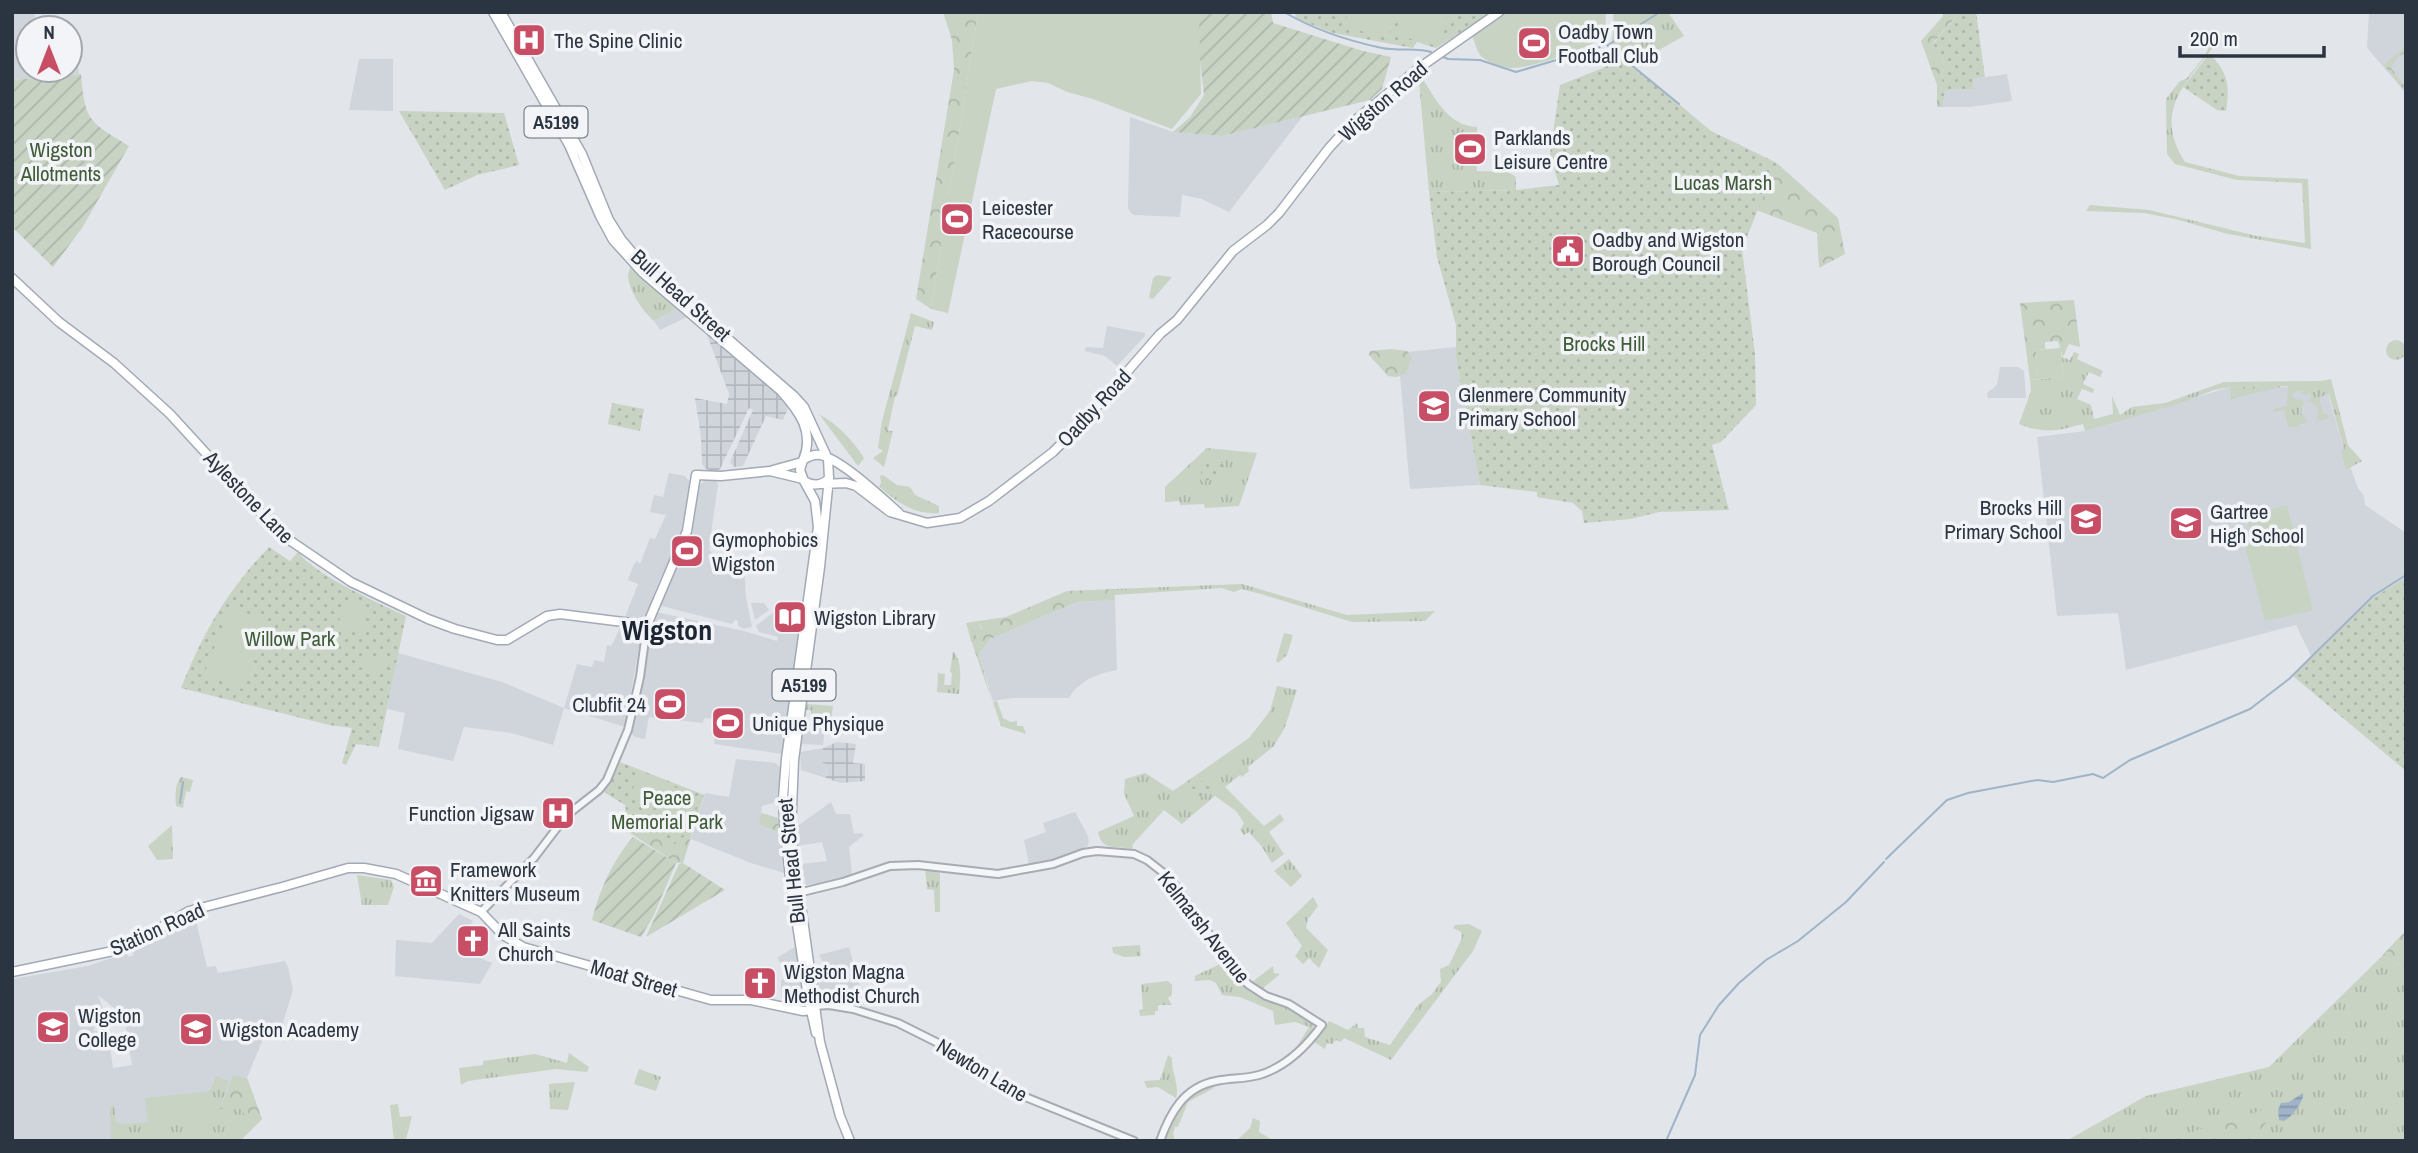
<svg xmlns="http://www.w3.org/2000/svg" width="2418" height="1153" font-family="'Archivo Narrow',sans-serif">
<defs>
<pattern id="industrial-grid" width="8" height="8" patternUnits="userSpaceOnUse" patternTransform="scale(1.75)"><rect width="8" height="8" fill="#d0d5dc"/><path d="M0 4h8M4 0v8" fill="none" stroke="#b3b7be"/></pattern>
<pattern id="grass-tufts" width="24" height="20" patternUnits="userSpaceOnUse" patternTransform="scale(1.75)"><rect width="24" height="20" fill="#c8d3c4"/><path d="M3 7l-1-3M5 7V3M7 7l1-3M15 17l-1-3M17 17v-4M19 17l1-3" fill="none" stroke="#acb6aa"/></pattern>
<pattern id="forest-crowns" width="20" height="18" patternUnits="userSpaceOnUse" patternTransform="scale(1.75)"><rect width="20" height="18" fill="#c8d3c4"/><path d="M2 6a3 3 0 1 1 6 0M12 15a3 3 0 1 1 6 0" fill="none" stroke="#acb6aa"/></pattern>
<pattern id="park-dots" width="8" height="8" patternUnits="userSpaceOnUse" patternTransform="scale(1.75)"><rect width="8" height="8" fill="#c8d3c4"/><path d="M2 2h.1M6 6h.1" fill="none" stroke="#acb6aa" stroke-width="1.8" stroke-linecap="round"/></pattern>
<pattern id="garden-furrows" width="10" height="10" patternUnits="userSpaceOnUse" patternTransform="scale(1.75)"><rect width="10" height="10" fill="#c8d3c4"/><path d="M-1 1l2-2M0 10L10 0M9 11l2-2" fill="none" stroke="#acb6aa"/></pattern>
<pattern id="water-rules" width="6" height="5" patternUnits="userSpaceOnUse" patternTransform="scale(1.75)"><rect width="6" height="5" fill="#9fb4c8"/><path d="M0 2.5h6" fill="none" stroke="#8293a4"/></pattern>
</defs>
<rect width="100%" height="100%" fill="#e2e5ea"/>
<!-- built -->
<path fill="#d0d5dc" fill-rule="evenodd" d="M12 12H35L34 28H28V70H70V47L75 46 79 74 12 80Z
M2369 12H2406V93L2367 48Z
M359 59H393V111L349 110Z
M2007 74 2012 101 1970 107H1943L1945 90 1974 89 1973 79Z
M1303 116 1229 212 1202 199 1182 195 1180 217 1134 215 1131 213 1128 208 1130 117 1173 132 1222 136Z
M677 308 687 317 660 330 654 321Z
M1107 326 1145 333V336L1117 366 1105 356 1085 351 1086 347 1103 348Z
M1456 347V358L1480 485 1410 489 1398 353Z
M2000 367H2018L2024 371 2026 398H1988L1987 393 1997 385Z
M2326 386 2344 450 2358 488 2364 496 2365 505 2406 533V577L2373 598 2311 656 2296 625 2126 670 2118 613 2057 616 2037 437 2085 431 2230 387Z
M669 473 685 476 691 483 682 533 656 588 647 615 639 620 625 617 638 584 628 580 634 564 637 561 640 564 650 538 655 539 666 515 650 512 654 495 663 497Z
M707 478 716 480 718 484 709 549 714 556 744 567 746 597 752 627 744 629 738 626V621L735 620 732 624 658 605 698 487Z
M1115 600 1117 670 1103 673 1088 679 1074 690 1069 698H1012L993 701 979 654 990 639 1077 602Z
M751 603H764L769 610 755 620Z
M801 604 802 608 782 754 714 744 717 719 704 718 703 723 649 717 645 739 635 737 628 730 632 727 656 612 744 631 777 641 778 637 759 632 756 626 779 608Z
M621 625 634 627 641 635 625 727 564 708 553 745 511 733 464 727 453 761 398 749 405 713 387 709 398 653 502 682 564 708 577 664 592 667 594 660 604 662 607 645 611 646 614 641Z
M803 722 825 725 823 745 801 744Z
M823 748V763H827L826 778 801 770 800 752Z
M736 759 776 763 781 768 777 797 773 803 762 806 761 813 778 818 784 873 751 863 691 839 705 793 729 797Z
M831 802 836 814H850L854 834 861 833 864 835 849 847 852 874 833 881 806 885 802 864 827 861 822 842 797 846 796 827Z
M1075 812 1087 834 1089 841 1087 847 1058 858 1029 864 1024 840 1046 832 1043 823Z
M459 914 473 921 463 937 460 950 492 963 480 984 395 976 396 940 432 943Z
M195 917 207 967 216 966 218 973 285 961 288 967 293 990 281 1029H267L247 1078 262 1119 240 1141H12V979L88 966 126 953 129 957 134 955 131 950 179 923ZM98 995 124 1016 132 1065 113 1068 108 1031H94V1024L116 1023 103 1009Z
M796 946 803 994 798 995 796 1001 781 998V981L785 978 783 967 777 958Z
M849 947 862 995V1007L826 1000 819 989 816 974 827 969 819 955Z"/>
<!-- industrial -->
<path fill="url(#industrial-grid)" d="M706 332 751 367 787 401 789 406 783 420 766 416 743 466 734 467 730 462 753 410 749 408 720 469 715 472 706 469 702 464 701 437 695 398 727 404 729 394Z
M837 742 856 744 853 763 865 764V781L840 783 826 778 827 764 823 763V748Z"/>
<!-- grass -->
<path fill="url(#grass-tufts)" d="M1613 12H1668L1684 36 1632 65 1611 47 1614 27Z
M2216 35 2220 38C2191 79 2150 108 2185 162L2239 176 2308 179 2311 249 2228 234 2175 219 2144 213 2086 211 2090 205 2149 210 2257 236 2305 243 2302 183 2237 180 2175 164 2167 154 2166 99 2179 82 2187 78 2203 58Z
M1418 71C1433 94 1446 126 1477 127V135H1454V163H1476L1477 171 1508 172 1516 177V190L1429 192Z
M630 266 677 308 654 321C643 312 629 291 628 276 628 273 630 270 630 266Z
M1157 275 1172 277 1153 299 1149 298 1153 278Z
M911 313 934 322 932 330 915 326 897 396H895L888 429 889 431H893L884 467 873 458 883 451 878 448 882 421Z
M2386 350a10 10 0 1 1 20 0a10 10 0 1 1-20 0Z
M2074 352 2079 354 2077 359 2103 371 2100 377 2089 372 2083 384 2094 389 2093 393 2082 389 2077 399 2091 405 2094 419 2113 414 2112 396 2120 415 2132 407 2165 403 2224 382 2321 381 2331 379 2348 445 2362 461 2346 470 2341 451 2344 449 2329 394 2319 397 2323 414H2328L2329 418 2316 421 2319 409 2312 402 2308 403 2311 398 2310 394 2302 395 2301 391 2294 392 2292 396 2296 400 2302 399 2304 403 2301 413 2309 422 2299 424 2300 427H2288L2284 410 2274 412 2273 409 2287 405 2288 386 2230 387 2214 390 2178 404 2085 431 2083 424C2057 431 2044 434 2019 424L2031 391 2030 380 2063 377 2062 357 2070 360Z
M819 414C838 425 852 439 864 458L858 466Z
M1207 448 1257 453 1239 506 1205 508 1204 504 1180 505 1179 501 1165 502V487Z
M883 475 897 485 910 487 915 495 939 506V513C913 515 898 502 879 487L881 483 880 476Z
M1242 584 1347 615 1435 611 1425 621 1352 622 1261 594 1241 589 1234 592 1222 588 1114 595V589Z
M978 621 983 633 972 643 966 623Z
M1284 633 1293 635 1287 655 1278 663 1276 661Z
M953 651C963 662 960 679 959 694L937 692 938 673 945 674 944 685H951L952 673 950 672Z
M1277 686 1297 690 1285 727 1274 746 1248 767 1249 771 1242 777 1240 775 1225 787 1264 826 1280 814 1284 820 1269 832 1284 854 1272 863 1262 847 1249 832 1244 835 1240 830 1244 823 1236 811 1215 796 1182 824 1164 810 1133 844 1132 849C1116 845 1102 852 1098 832L1134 816 1124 794 1125 779 1145 773 1173 791 1249 738 1270 711Z
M997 701 1003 718 1011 722 1017 721V726H1023L1026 734 1001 726 993 702Z
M806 704 833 706 831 721 825 720V716L811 714V710H805Z
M181 777 193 780 190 792 186 791 183 808 176 806C175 797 175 783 181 777Z
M172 825 173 859 157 860 148 846Z
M1289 859 1302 876 1291 887 1274 871Z
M925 869 940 873V912H935L934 890 927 889Z
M357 875 391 880 394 887 388 905H362Z
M1313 897 1318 906 1308 919 1306 928 1328 950 1319 968 1309 958 1303 964 1295 956 1302 946 1286 923Z
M1469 924 1482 931 1473 951 1391 1060 1344 1038 1341 1042 1336 1040 1332 1044 1327 1043 1325 1049 1314 1042 1329 1021 1348 1030 1357 1023 1358 1028H1364L1365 1037 1390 1045 1418 1005 1432 994 1441 982 1440 969 1449 965 1462 938 1461 932 1453 928 1455 925Z
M1140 945 1141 956 1124 957 1113 953 1112 947Z
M2382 956 2406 968V1141H2066L2146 1096 2269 1067Z
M1220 964H1224L1252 993 1295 1012 1313 1024V1032L1294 1051 1309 1027 1295 1022 1275 1025 1273 1011 1240 997 1222 995 1216 983 1210 980 1195 981V976Z
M1273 966 1274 973 1280 974 1262 989 1252 982Z
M1168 981 1172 985V995L1168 998 1172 1005H1158V1011H1155V1015L1140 1016 1139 1010 1143 1009 1141 984Z
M569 1053 589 1067 587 1072 556 1069 468 1081 461 1085 459 1068 483 1065V1061L535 1054 567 1063Z
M1168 1055 1172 1058C1171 1072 1180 1086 1176 1098L1158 1087 1147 1088 1144 1081 1160 1080Z
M639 1069 661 1077 656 1091 634 1084Z
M216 1076 229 1081 220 1108 242 1109 252 1129 240 1141H111L110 1106 114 1105 116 1122 120 1124 212 1118 210 1091Z
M575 1082 568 1110 550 1109 549 1084Z
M1211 1085 1214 1088 1188 1102 1178 1127H1175L1173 1134 1175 1141H1165C1175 1116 1183 1093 1211 1085Z
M398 1104 400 1117 412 1116 406 1140 394 1141 390 1105Z
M1253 1118 1260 1121 1259 1132 1274 1141H1236L1250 1128Z"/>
<!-- forest -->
<path fill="url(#forest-crowns)" d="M943 12H978L931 309 916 299 954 70 952 40Z
M1943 12H1960L1933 43 1944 61 1940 107H1937V85L1921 41 1943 16Z
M2406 46V52L2396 59 2391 68 2406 88V93L2384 65Z
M1777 163 1838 218 1845 254 1819 268 1817 233 1756 210Z
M2074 300 2080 347 2069 344 2063 357 2058 341 2045 342V349L2036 350 2038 379 2030 380 2020 303Z
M1391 349 1407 351 1412 357 1406 373 1397 377 1388 376 1369 355 1370 351Z
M2280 386V387L2231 399 2230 387Z
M1114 589 1115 600 1077 602 990 639 979 654 992 701 972 643 982 629 978 621 1006 617 1067 591Z
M702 794 704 795 683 863H676L624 829 627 822 622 818 626 810 646 823 694 804Z
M761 813 778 818 780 833 759 824Z
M2406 930V968L2382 956Z
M233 1075 247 1078 262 1119 252 1129 242 1109H220Z
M2272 1106 2274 1113 2261 1129 2247 1141H2127L2131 1136 2175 1128 2190 1133 2212 1123 2257 1112Z"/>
<!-- park -->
<path fill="url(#park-dots)" d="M1296 12H1492L1436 48 1417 42 1413 48 1333 33 1295 18Z
M1960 12H1976L1985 77 1973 79 1974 89 1945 90 1943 107H1940L1944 61 1933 44Z
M2209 54C2228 71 2230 86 2226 111L2217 110 2183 87Z
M1620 55 1711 131 1777 163 1742 249 1755 354 1756 405 1721 442 1712 445 1729 510 1659 512 1631 519 1584 523 1582 511 1573 503 1537 497V492L1480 485 1456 358V325L1437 257 1429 192 1516 190 1559 185 1550 154 1560 85 1603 68Z
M399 111 504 113 519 165 477 175 445 190Z
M612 403 644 409 640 431 608 424Z
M1207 461 1223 463 1219 479 1201 481V468Z
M269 547 290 561 298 552C315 575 378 603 406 616L379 747 356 744 346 765 342 763 352 728 329 725 181 688C204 631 226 592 269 547Z
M2406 577V771L2293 676 2311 656 2373 598Z
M620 762 702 794 687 839 682 837 673 846 640 824 626 812 625 805 602 791Z
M1205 779 1212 790 1197 799 1191 788Z"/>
<!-- garden -->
<path fill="url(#garden-furrows)" d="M1199 12H1271L1273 23 1363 51 1391 57 1382 89 1370 100 1222 136 1173 132 1190 117 1204 95 1199 51Z
M81 74C85 122 89 121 129 146L82 228 53 267 12 227V80Z
M633 837 676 863 653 917 641 937 592 920C600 889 612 861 633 837Z
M683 863 725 890 646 937 679 864Z"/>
<!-- pitch -->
<path fill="#c8d3c4" d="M978 12H1199L1201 94 1172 129 1093 99 1067 92 1048 83 1032 81 996 89 948 313 931 309Z
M1348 12H1395L1389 38 1344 27Z
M1402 12H1448L1440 46 1396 35Z
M1508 12H1606L1605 37C1590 47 1530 69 1512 68 1503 68 1487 62 1481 56 1477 52 1475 42 1472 36Z
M2061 348 2063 377 2038 379 2036 350Z
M2287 505 2313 610 2265 621 2244 543 2252 540 2246 517Z
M344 601 368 607 362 632 338 626Z
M230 607 268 621 242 689 204 674Z
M362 655 385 660 382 672 359 667Z
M642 771 667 784 655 809 629 796Z
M670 785 694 796 682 820 658 808Z
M210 1091 213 1118 148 1124 145 1098Z"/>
<!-- water -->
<path fill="url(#water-rules)" d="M2303 1093C2305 1100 2291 1118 2284 1121L2279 1120 2278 1110 2281 1103 2289 1102Z"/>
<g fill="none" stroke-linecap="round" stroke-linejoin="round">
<!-- stream -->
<path stroke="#9fb4c8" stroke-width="2" d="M1284 12C1313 29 1349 41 1382 48 1397 51 1420 48 1431 52
M1607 45 1679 104
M1608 45 1660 12
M1441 56 1448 59 1480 60 1516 72 1600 47
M180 803 183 782
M1886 859 1947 800 1968 793 2037 780 2053 782 2093 774 2103 778 2130 760 2250 709 2289 679 2373 596 2406 575
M1666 1141 1695 1075 1700 1035 1719 1005 1739 983 1766 960 1798 941 1846 902 1884 862"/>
<!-- minor casing -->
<g stroke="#a7acb4" stroke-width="10">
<path id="minor" d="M798 893 843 882 890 866 918 865 998 874 1053 864 1083 853 1097 851 1134 854 1147 860 1170 878 1237 974 1249 985 1266 996 1289 1004 1322 1025C1306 1047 1286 1067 1259 1075 1245 1079 1230 1078 1216 1081 1184 1087 1170 1113 1160 1141
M481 912 534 858 566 816 599 790 607 780 628 730 640 677 647 625
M815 1006 829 1005 853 1009 898 1023 938 1043 975 1070 1013 1092 1134 1141"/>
</g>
<!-- major casing -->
<g stroke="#a2aab5" stroke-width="11">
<path id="major" d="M493 12 569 145 600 216 613 240 643 273 781 391C799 411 815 432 803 460
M501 12 582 154 609 220 621 239 642 264 794 396 804 407 827 457
M12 278 59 322 114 363 170 414 279 533 351 582 428 619 455 629 497 640H507L547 616 560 614 647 625 687 531 696 475 721 476 770 471 803 479
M828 459 829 478C823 486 812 486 804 481L800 470 803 460C809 456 817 453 824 456 846 464 880 496 899 513
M773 470 802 462
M829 478 820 567 794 760 791 833 820 1042 840 1116 850 1141
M804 481 815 501 818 527 786 759 783 798 784 821 790 878 808 997 816 1033
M822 484 846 483 856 486 890 512 927 523 960 518 989 501 1053 452 1086 419 1160 334 1177 320 1233 251 1267 225 1279 213 1329 148 1353 122 1419 68 1499 12
M12 972 113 951 131 945 189 911 282 887 348 868H364L396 874 481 912 503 935 523 947 711 1000H751L803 1011 811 1010 815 1006"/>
</g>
<!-- minor -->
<use href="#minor" stroke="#f5f6f8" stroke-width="6"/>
<!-- major -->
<use href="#major" stroke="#fff" stroke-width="8"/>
</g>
<!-- icons -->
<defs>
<g id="hospital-square" transform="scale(1.75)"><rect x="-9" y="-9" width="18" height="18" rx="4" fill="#c84e66" stroke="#f2f4f7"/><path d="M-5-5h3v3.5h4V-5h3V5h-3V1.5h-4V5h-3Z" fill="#fff"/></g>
<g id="stadium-square" transform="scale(1.75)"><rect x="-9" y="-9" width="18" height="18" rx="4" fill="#c84e66" stroke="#f2f4f7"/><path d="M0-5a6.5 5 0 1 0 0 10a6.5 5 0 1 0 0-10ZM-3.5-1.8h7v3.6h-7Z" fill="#fff"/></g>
<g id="civic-square" transform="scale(1.75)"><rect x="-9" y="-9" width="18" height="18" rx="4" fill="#c84e66" stroke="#f2f4f7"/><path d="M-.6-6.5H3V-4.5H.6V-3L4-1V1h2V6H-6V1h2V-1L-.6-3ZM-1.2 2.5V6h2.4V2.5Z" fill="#fff"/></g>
<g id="school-square" transform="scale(1.75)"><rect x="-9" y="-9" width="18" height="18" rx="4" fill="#c84e66" stroke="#f2f4f7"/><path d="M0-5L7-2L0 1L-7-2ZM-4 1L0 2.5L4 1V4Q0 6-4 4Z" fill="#fff"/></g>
<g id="library-square" transform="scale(1.75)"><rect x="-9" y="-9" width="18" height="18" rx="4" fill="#c84e66" stroke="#f2f4f7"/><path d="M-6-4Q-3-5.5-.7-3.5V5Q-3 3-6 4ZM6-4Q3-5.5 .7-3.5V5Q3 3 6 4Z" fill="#fff"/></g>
<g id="museum-square" transform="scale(1.75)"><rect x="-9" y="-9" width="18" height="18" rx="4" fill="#c84e66" stroke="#f2f4f7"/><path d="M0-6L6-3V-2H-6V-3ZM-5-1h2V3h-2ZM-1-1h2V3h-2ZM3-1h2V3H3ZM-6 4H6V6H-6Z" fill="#fff"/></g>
<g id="church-square" transform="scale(1.75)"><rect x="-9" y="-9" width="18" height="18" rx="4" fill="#c84e66" stroke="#f2f4f7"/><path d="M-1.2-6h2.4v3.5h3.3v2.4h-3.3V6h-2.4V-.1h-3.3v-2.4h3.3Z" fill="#fff"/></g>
</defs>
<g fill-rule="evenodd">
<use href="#hospital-square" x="529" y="40"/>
<use href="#stadium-square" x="1534" y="43"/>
<use href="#stadium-square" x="1470" y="149"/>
<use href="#stadium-square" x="957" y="219"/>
<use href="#civic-square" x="1568" y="251"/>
<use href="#school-square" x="1434" y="406"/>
<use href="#school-square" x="2086" y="519"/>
<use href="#school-square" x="2186" y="523"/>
<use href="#stadium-square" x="687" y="551"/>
<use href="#library-square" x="790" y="617"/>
<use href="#stadium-square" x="670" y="704"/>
<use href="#stadium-square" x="728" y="723"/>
<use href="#hospital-square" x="558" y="813"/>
<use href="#museum-square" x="426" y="881"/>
<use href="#church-square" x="473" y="941"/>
<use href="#church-square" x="760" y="983"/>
<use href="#school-square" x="53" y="1027"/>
<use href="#school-square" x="196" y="1029"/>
</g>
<g text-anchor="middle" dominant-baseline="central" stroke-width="7" stroke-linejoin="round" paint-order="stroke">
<!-- shield labels -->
<g fill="#f2f4f7" stroke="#676e78" stroke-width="2">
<rect x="524.5" y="106.5" width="63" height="31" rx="5"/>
<rect x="772.5" y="669.5" width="63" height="31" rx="5"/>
</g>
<g font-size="19" font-weight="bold" fill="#2b3441">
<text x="556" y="122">A5199</text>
<text x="804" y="685">A5199</text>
</g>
<!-- poi labels -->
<g font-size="21" fill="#2b3441" stroke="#f2f4f7" text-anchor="start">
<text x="1558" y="31">Oadby Town<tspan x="1558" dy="24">Football Club</tspan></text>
<text x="554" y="40">The Spine Clinic</text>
<text x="1494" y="137">Parklands<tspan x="1494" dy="24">Leisure Centre</tspan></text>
<text x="982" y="207">Leicester<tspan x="982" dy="24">Racecourse</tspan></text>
<text x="1592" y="239">Oadby and Wigston<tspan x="1592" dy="24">Borough Council</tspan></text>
<text x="1458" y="394">Glenmere Community<tspan x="1458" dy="24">Primary School</tspan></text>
<text x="2062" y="507" text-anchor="end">Brocks Hill<tspan x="2062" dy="24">Primary School</tspan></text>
<text x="2210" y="511">Gartree<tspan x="2210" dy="24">High School</tspan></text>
<text x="712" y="539">Gymophobics<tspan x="712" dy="24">Wigston</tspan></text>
<text x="814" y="617">Wigston Library</text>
<text x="646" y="704" text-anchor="end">Clubfit 24</text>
<text x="752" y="723">Unique Physique</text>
<text x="534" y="813" text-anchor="end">Function Jigsaw</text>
<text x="450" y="869">Framework<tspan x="450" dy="24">Knitters Museum</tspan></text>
<text x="498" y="929">All Saints<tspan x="498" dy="24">Church</tspan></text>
<text x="784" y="971">Wigston Magna<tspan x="784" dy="24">Methodist Church</tspan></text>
<text x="78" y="1015">Wigston<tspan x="78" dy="24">College</tspan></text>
<text x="220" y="1029">Wigston Academy</text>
</g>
<!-- street labels -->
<g font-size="21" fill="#2b3441" stroke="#f2f4f7">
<text transform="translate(1383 101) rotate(-41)">Wigston Road</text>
<text transform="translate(681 295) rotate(42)">Bull Head Street</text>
<text transform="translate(1094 408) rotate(-47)">Oadby Road</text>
<text transform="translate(249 497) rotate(46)">Aylestone Lane</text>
<text transform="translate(791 861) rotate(-96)">Bull Head Street</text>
<text transform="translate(1204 927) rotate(52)">Kelmarsh Avenue</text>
<text transform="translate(157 929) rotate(-24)">Station Road</text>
<text transform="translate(634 978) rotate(16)">Moat Street</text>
<text transform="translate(982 1070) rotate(31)">Newton Lane</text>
</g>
<!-- park labels -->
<g font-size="21" fill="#415c39" stroke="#f2f4f7">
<text x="61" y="149">Wigston<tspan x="61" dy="24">Allotments</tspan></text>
<text x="1723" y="182">Lucas Marsh</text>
<text x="1604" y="343">Brocks Hill</text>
<text x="290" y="638">Willow Park</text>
<text x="667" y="797">Peace<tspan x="667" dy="24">Memorial Park</tspan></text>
</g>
<!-- district labels -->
<g font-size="28" font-weight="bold" fill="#1d2532" stroke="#f2f4f7">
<text x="667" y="630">Wigston</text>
</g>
</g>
<!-- border -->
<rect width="2418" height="1153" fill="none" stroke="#2b3441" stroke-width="28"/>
<!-- north arrow -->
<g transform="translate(49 49)"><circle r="33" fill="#f2f4f7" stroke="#a2a7ae" stroke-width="2"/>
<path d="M0-5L12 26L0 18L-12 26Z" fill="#c84e66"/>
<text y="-10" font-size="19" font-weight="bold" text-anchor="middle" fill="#2b3441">N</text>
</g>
<!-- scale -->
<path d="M2180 46v10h144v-10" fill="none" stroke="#2b3441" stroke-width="3.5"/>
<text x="2190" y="46" font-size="21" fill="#2b3441" stroke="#f2f4f7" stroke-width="5" paint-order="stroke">200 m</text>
</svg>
